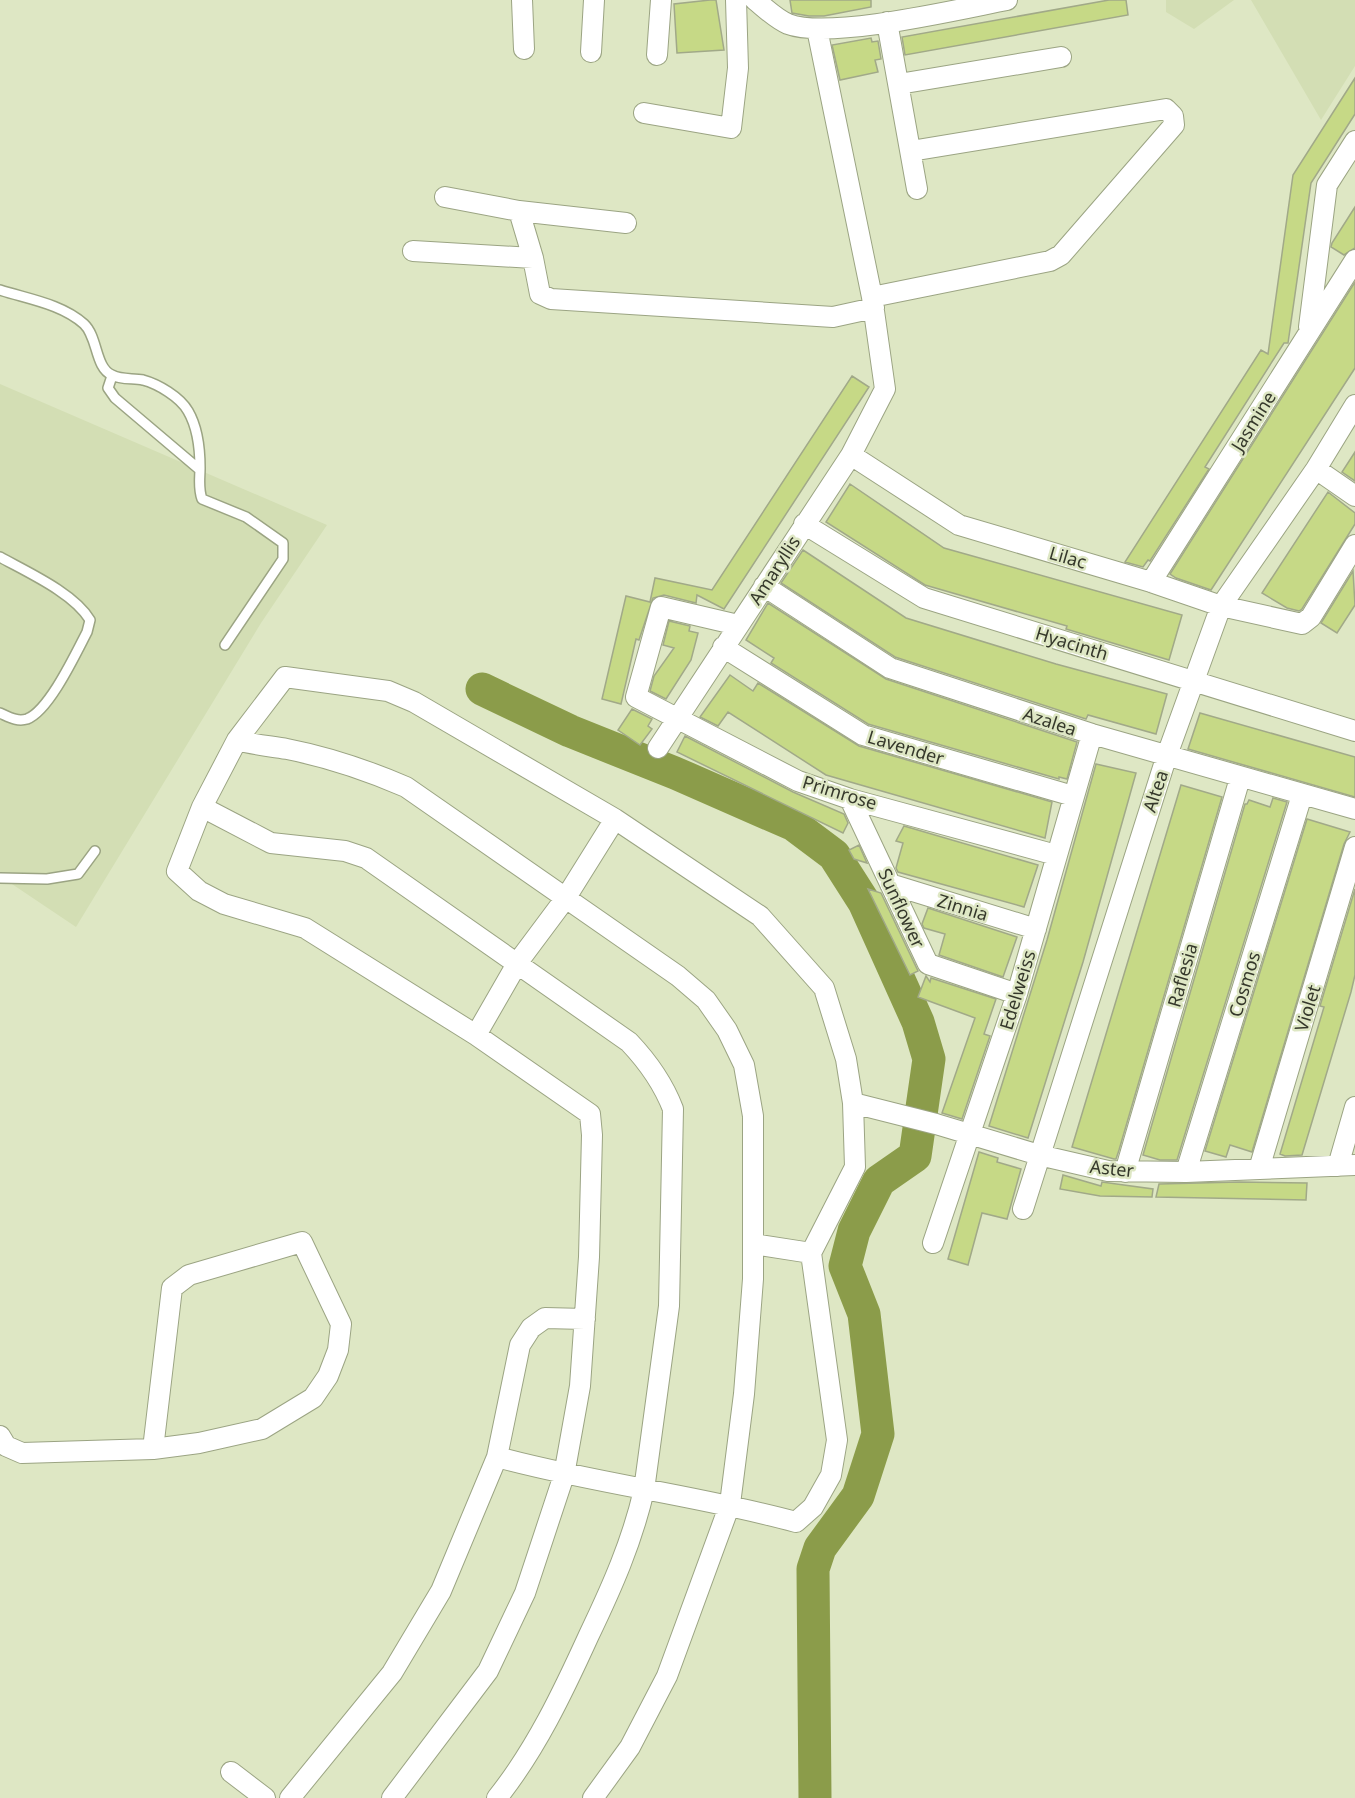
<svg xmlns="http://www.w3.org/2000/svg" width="1355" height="1798" font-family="'Noto Sans',sans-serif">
<rect width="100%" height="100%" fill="#dee7c4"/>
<!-- built -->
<path fill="#d3deb4" d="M1166 0H1234L1194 29 1166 12Z
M1251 0H1355V66L1321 120Z
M0 384 327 525 261 623 76 927 0 876Z"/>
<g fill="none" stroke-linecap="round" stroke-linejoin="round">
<!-- river -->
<path stroke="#8b9c4a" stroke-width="33" d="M482 689 570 731 675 773 794 825 834 855 864 902 918 1022 929 1059 915 1156 879 1181 854 1231 845 1266 864 1314 878 1434 858 1496 820 1548 813 1569 815 1798"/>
</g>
<!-- building -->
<path fill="#c6d986" stroke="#a1a988" stroke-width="1.5" d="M710 0H716L724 50 677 53 674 4Z
M790 0H871V7L824 16H809L792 13Z
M1109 0H1126L1128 15 905 55 902 37Z
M871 38 872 42 878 41 881 59 875 60 878 72 840 80 832 45Z
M1355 78V114L1311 183 1288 343H1284L1205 467 1209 469 1150 561 1148 560 1143 567 1125 562 1261 350 1268 354 1293 175Z
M1355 207V248L1344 255 1331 247 1332 243Z
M1355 282V368L1211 590 1176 578 1170 574Z
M852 376 869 387 724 609 697 595 696 603 664 595 653 598 639 640 636 639 621 704 602 699 626 596 650 602 655 578 712 590Z
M1355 452V481L1342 472Z
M850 484 944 548 1182 615 1169 660 1066 629 1067 626 925 585 826 522Z
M1328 492 1355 513V524L1302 609 1299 611 1287 608 1262 593Z
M803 550 906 618 1056 664 1167 694 1156 734 1088 715 1086 719 895 657 781 583Z
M1353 571 1355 605 1337 633 1321 623Z
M768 603 886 679 1077 742 1067 779 1059 777V779L868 724 771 663 774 658 746 640Z
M669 621 690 626 689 631 698 633 691 660 666 699 650 691 654 676 674 648 663 645Z
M730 675 753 691 758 683 859 746 1052 802 1045 838 826 775 728 712 718 726 700 717Z
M632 709 652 719 648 726 652 729 640 745 618 730Z
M1200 713 1355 757V797L1188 749Z
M685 736 793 792 844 814 848 823 843 833 677 752Z
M1096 764 1136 773 1083 962 1028 1138 989 1126 1047 940Z
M1181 785 1222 797 1119 1150 1116 1159H1114L1072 1147Z
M1273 798 1287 802 1177 1160H1160L1143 1155 1245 804H1247L1249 800 1270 807Z
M1307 819 1350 832 1344 844 1252 1152 1230 1145 1226 1157 1205 1151Z
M904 826 1038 865 1024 907 898 872 896 868 903 843 896 841Z
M859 845 867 863 854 859 849 850Z
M868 889 881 893 918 971 910 975Z
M1355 889V975L1351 992 1302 1155 1285 1156 1280 1154 1324 1007 1320 1006Z
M928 908 1017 937 1003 977 939 955 945 934 924 928 922 924Z
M926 976 930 982 931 978 996 999 984 1034 990 1036 962 1119 942 1113 975 1018 918 997Z
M979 1152 998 1158 997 1162 1021 1169 1007 1219 982 1213 968 1265 948 1259Z
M1063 1175 1101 1186 1102 1182 1153 1189 1152 1197 1100 1196 1060 1189Z
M1239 1182 1307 1183 1306 1200 1156 1197 1159 1184Z"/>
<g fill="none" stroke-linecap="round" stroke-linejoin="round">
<!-- service casing -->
<g stroke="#9ba483" stroke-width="12">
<path id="service" d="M0 290C28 299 62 304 84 324 98 337 95 368 112 375 121 380 133 378 143 380 158 384 180 397 188 411 198 428 200 448 200 468 200 479 198 488 202 499L246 517 283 543V559L225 645
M112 376 108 388 115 398 200 470
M0 557C27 572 74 593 90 620L87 632C76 653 49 711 27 719 17 722 9 717 0 713
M0 878 47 879 78 874 95 851"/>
</g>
<!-- minor casing -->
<g stroke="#9ba483" stroke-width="22">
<path id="minor" d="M522 0 524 49
M755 0C765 8 776 19 788 24 829 40 960 9 1007 0
M887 22 917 189
M591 52 594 0
M657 55 661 0
M899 84 1061 57
M644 113 731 128 738 68 736 0
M445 197 519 211 533 258 540 294 551 299 833 317 874 308
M519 211 626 223
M413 251 533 258
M872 297 1050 261 1061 255 1174 125 1173 116 1166 109 911 151
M1309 327 1327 185 1355 141
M851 455 959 525 1151 582 1221 606 1302 624 1311 617 1355 545
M1316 469 1355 496
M804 524 924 598 1355 731
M1151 582 1355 260
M764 586 890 668 1092 734 1355 809
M738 625 661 607 636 697 798 781 850 799 1056 855
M723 647 863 735 1073 796
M237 740C254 745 270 746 287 749 328 757 369 771 406 787L678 976 706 1000 727 1030 744 1065 753 1116V1279L744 1394 730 1504 667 1676 630 1747 593 1798
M658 748 851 455 885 389 872 297 817 29
M850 799 928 964 1017 994
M202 807 271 843 345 851 366 858 629 1042C648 1062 663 1083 673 1109L669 1306 644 1490C632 1542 612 1587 589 1635 563 1692 536 1749 497 1798
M890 884 1036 929
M476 1035 518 962 565 899 615 819
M853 1103 936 1124 1039 1155 1108 1171 1186 1172 1355 1165
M1338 1166 1355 1107
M1259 1169 1355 847
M1125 1172 1240 778
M1186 1172 1302 795
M1023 1209 1167 755 1221 606 1316 469 1355 405
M933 1243 1017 994 1092 734
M753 1244 811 1253
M0 1436 6 1446 22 1453 153 1449 199 1443 262 1429 313 1398 328 1376 338 1350 341 1324 302 1242 189 1275 172 1288 153 1449
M231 1772 265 1798
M290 1798 392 1673 441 1591 497 1457 520 1345 531 1328 545 1318 585 1319
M392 1798 488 1671 525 1593 564 1475 580 1386 589 1257 592 1135 590 1114 476 1035 305 928 224 904 199 891 177 871 202 807 237 740 285 677 388 691 414 702 615 819 760 916 824 988 846 1059 853 1103 855 1167 811 1253 837 1440 831 1475 813 1507 796 1522C697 1495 596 1484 497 1457"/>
</g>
<!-- service -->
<use href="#service" stroke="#fff" stroke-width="9"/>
<!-- minor -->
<use href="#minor" stroke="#fff" stroke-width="20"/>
</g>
<g text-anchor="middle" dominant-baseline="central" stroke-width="5" stroke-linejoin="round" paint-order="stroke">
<!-- street labels -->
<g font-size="18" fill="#35382b" stroke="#dee7c4">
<text transform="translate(1253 421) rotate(-58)">Jasmine</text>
<text transform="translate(1068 557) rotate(16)">Lilac</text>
<text transform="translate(774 570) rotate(-57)">Amaryllis</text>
<text transform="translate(1072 643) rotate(17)">Hyacinth</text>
<text transform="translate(1050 721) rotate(18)">Azalea</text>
<text transform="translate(906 747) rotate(17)">Lavender</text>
<text transform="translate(1155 791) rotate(-72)">Altea</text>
<text transform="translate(840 792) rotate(17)">Primrose</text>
<text transform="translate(963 907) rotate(17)">Zinnia</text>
<text transform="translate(902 908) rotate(65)">Sunflower</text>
<text transform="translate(1182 975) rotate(-74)">Raflesia</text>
<text transform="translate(1244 984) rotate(-73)">Cosmos</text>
<text transform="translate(1017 990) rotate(-73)">Edelweiss</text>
<text transform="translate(1307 1008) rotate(-73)">Violet</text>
<text transform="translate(1112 1168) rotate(6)">Aster</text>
</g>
</g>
</svg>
